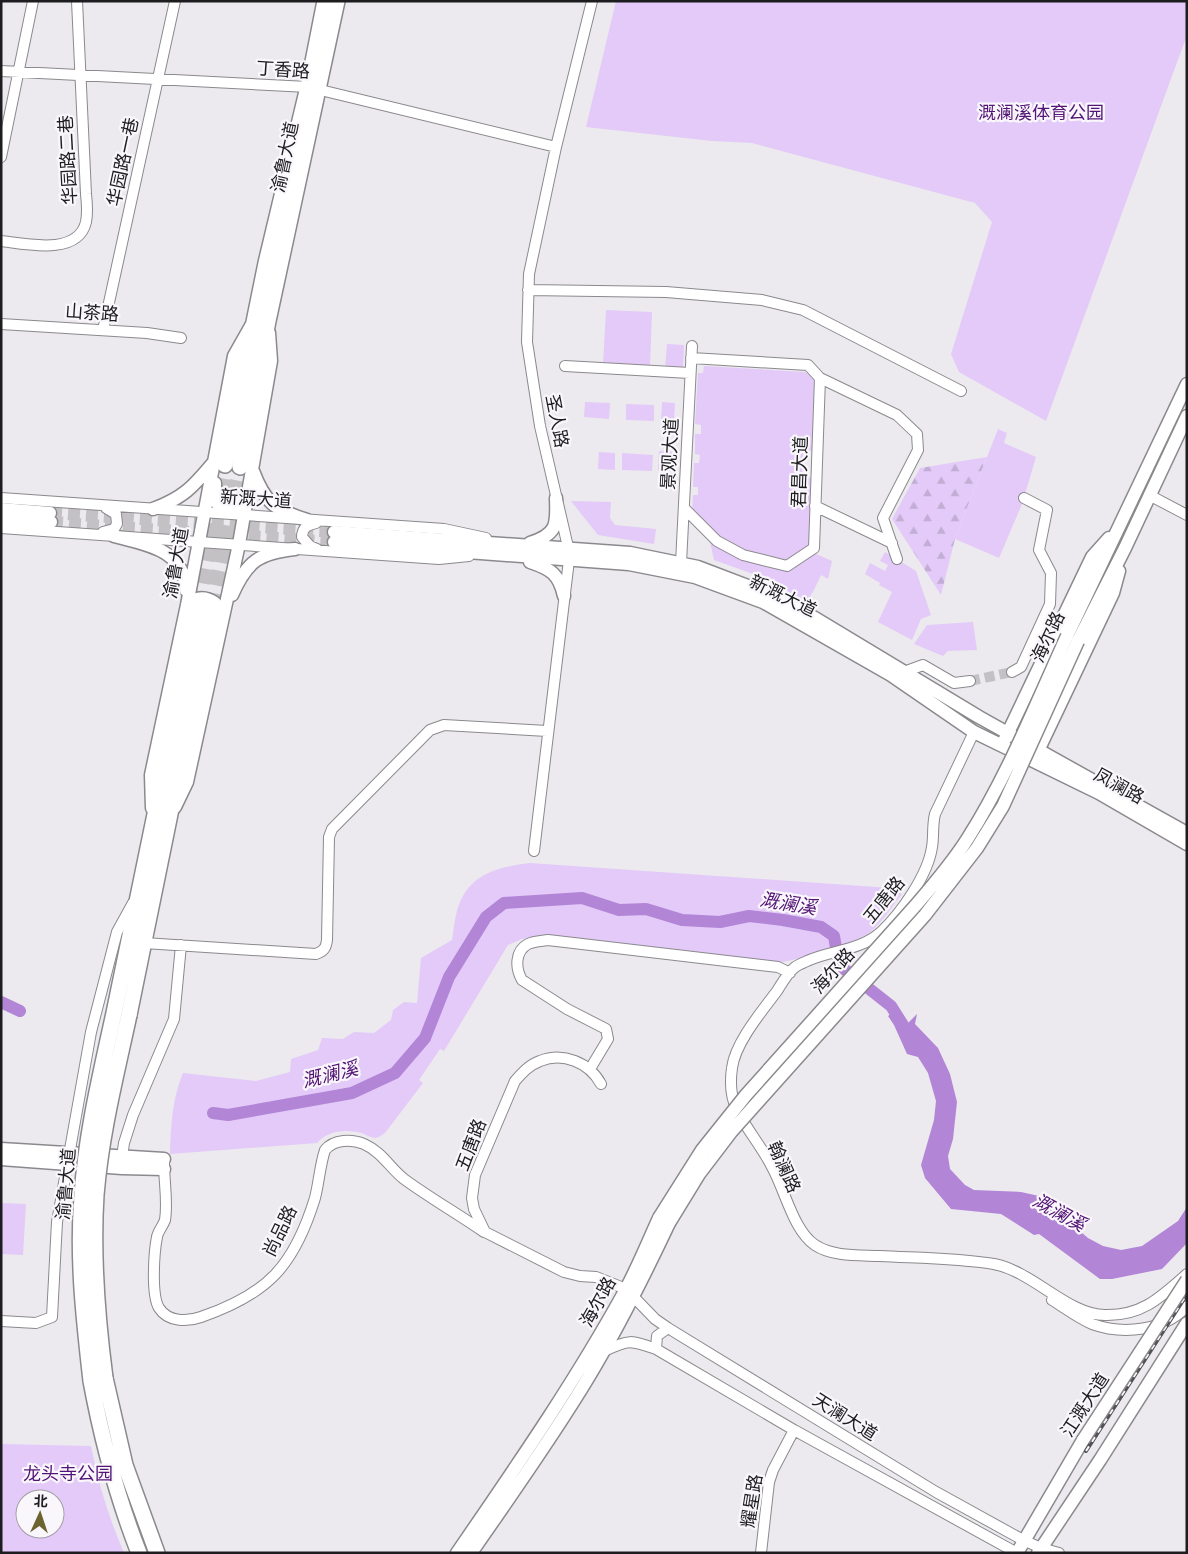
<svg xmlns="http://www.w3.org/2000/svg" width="1188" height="1554" font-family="'Nunito Sans','Noto Sans SC',sans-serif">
<defs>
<pattern id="forest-firs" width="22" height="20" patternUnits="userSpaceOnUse" patternTransform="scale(1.25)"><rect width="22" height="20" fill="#e3caf8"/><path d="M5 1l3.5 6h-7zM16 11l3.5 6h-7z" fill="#c2add4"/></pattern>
</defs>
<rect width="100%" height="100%" fill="#eceaee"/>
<!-- forest -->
<path fill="url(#forest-firs)" d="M987 457 955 539 941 595 892 519 920 468Z"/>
<!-- green -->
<path fill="#e3caf8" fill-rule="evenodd" d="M616 1H1187V35L1046 421 959 372 951 354 992 222 975 203 752 143 712 141 586 127Z
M606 310 652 312 650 367 603 364Z
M667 344 684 345 683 369 665 368Z
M704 366 805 372 816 379 813 451 803 449 802 476 812 478 810 547 788 561 744 554 714 533 692 513 693 495H698V487H693L694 463H699L700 455 695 454V434H701V425L695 424 698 373H703Z
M585 402 610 403 609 419 584 417Z
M662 402 675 403 674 421 661 420Z
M626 404 654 405V421L626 420Z
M998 429 1007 433 1004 443 1036 457 1022 504 999 558 955 539Z
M659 451 672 452 671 471 658 470Z
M599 452 615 453V470L598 469Z
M622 453 653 455 652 471 622 470Z
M571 501 611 502 610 518 615 525 656 529 654 544 598 535Z
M710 542 743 558 789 570 814 553 832 561 828 579 821 575 814 590 805 604 759 576 714 560Z
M885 552 916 571 931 615 921 619 912 640 878 622 892 592 879 585 880 583 865 574 870 563 885 571 888 565 880 561Z
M973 622 977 650 948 651 943 656 914 644 927 625Z
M530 863 891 888 902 894C892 906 881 924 869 933 854 944 797 960 778 963L538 936 522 939 508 945 444 1051 440 1049 419 1080 423 1083 385 1133C381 1135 379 1138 374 1138 370 1137 366 1135 362 1133 346 1129 328 1130 317 1143L170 1154C171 1124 172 1100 183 1073L256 1081 290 1072 291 1059 318 1050 322 1038 343 1039 354 1032 374 1033 391 1020 393 1010 404 1002 417 1003 421 958 452 940C454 928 455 913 460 902 473 872 500 867 530 863Z
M1 1203 26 1204 23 1255 1 1254Z
M1 1444 91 1446C98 1483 109 1518 124 1553H1ZM25 1499H55V1529H25Z"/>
<!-- water -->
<path fill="#b285d6" d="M897 1009 908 1023 917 1014 915 1024 938 1048 950 1074 957 1102 953 1139 948 1156 950 1169 965 1185 974 1190 1021 1192 1039 1196 1088 1238 1103 1246 1121 1250 1142 1246 1178 1221 1187 1207V1243L1162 1269 1112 1279H1100L1039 1234 1034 1235 1001 1214 951 1209 925 1178 921 1165 934 1120 936 1101 928 1073 918 1057 907 1054 894 1025 888 1016Z"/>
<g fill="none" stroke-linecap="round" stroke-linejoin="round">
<!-- river -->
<path stroke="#b285d6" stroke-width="12" d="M1 1002 20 1011
M213 1113 228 1115 352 1093 395 1073 425 1038 449 977 486 917 504 903 582 898 619 910 646 909 682 920 720 922 749 916 783 920 821 927 834 936 839 965 891 1006 903 1025"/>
<!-- minor-tunnel -->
<path stroke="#c3c1c4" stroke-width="10" stroke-dasharray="10 5" stroke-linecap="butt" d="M970 681 1012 672"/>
<!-- major-tunnel -->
<path stroke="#c3c1c4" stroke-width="12" stroke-dasharray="12 6" stroke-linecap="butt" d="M50 513 334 532
M51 522 334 542"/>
<!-- highway-tunnel -->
<path stroke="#c3c1c4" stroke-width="15" stroke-dasharray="15 8" stroke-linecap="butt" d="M198 606 225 465
M212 608 240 467"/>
<!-- minor casing -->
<g stroke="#8b898d" stroke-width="12">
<path id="minor" d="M1 71 308 87 556 147
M1 157 33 1
M1 241C26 244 78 256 86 222 88 212 87 203 86 194L77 1
M528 290 666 292 762 300 803 310 961 391
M1 324 147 333 181 338
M103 330 175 1
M565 366 690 373
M820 378 897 415 917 434 918 450 883 518 897 559
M1149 495 1187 515
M1 498 444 529 486 538
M815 506 892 543
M684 508 717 541 743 555 787 566 814 548 820 378 808 365 691 358
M316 523C307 525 302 528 302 537L310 546 317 549
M1 528 439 559 469 556
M103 532 114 529 117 524 116 514 106 508
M681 563 692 346
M904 672 923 665 954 683 970 681
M1012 672 1021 667 1050 604 1051 573 1039 550 1047 510 1024 498
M974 732 935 814C932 826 934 836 932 847 928 875 901 913 881 932 860 951 831 950 807 961 803 963 797 965 794 968 787 974 782 983 777 991 762 1011 735 1043 732 1068 730 1082 731 1098 737 1110 747 1130 762 1147 772 1167 785 1190 793 1230 815 1245 833 1257 859 1255 880 1256 918 1258 957 1258 994 1264 1034 1272 1068 1315 1105 1315 1142 1316 1161 1297 1187 1274
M534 851 569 560 568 547 540 426 527 342 529 274 556 147 592 1
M144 943 316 954C324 951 326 948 327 940L329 837 332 829 430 730 444 725 547 731
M590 1069 608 1039 606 1029 567 1009 522 980C515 968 515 951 528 944 534 941 542 941 548 940L778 967 790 973
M601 1084C589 1062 563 1052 540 1061 529 1065 522 1073 515 1081L475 1175 472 1198 474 1209 485 1232 564 1272 580 1276 596 1277 626 1289 655 1319 668 1328 936 1492 1023 1540 1041 1548 1059 1553
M122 1157 124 1143 133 1115 174 1019 181 945
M164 1163C164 1182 168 1202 165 1220 163 1226 158 1231 157 1237 154 1252 151 1295 159 1308 168 1322 187 1322 201 1317 268 1294 294 1266 315 1198 319 1182 320 1165 325 1150 334 1139 352 1139 364 1144 382 1152 390 1168 404 1179 430 1198 458 1214 484 1232
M1052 1300C1065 1308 1078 1318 1092 1324 1123 1335 1165 1331 1187 1306
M1 1321 36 1323 52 1317 57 1222 91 1032 117 932 133 903
M656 1349 657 1336 668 1328
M604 1351C629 1339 631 1340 656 1349L794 1430 1017 1553
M761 1553 769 1482 773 1470 794 1430"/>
</g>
<!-- major casing -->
<g stroke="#8b898d" stroke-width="15">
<path id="major" d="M253 471C265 503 275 510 307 520
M215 483C215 494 214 503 223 510L236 509 246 495
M1 509 50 513
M153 509C183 498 193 487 213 463
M1 518 51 522
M334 532 630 553 698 567 766 593 813 617 979 717 1187 833
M114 536C147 545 184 549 186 590
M334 542 629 564 695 577 763 602 891 675 974 732 1099 793 1187 844
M530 543C558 534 557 524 556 498
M530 562C551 569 559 574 564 596
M232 595C247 561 259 553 295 549
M187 605C196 597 205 596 215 603L219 613
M1067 636 1187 384
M1078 641 1125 548 1187 416
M1005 739 1092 557 1109 538
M1036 755 1113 593 1119 571
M175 807 187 782 239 544 271 361 269 333
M152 808 151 775 187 605 234 356 251 326
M1 1149 164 1159
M1 1159 122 1168 164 1169
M457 1553C516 1467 575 1382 625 1291 638 1267 648 1242 659 1218
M471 1553C511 1495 552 1438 588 1378 618 1328 644 1276 669 1223
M1017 1553 1083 1440
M1038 1553 1100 1460 1187 1323"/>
</g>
<!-- highway casing -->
<g stroke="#8b898d" stroke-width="18">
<path id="highway" d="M225 465 266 263 308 87 325 1
M240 467 268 321 337 1
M114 1013 198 606
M129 1015 212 608
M105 1378 125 1465 157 1553
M91 1381C102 1440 117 1497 139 1553"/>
</g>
<!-- minor -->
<use href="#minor" stroke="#fff" stroke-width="10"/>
<!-- major -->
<use href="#major" stroke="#fff" stroke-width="12"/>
<!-- highway -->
<use href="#highway" stroke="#fff" stroke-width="15"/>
<!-- rail casing -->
<g stroke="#525154" stroke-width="4">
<path id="rail" d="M1086 1451 1187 1294"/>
</g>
<!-- rail -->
<use href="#rail" stroke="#f9f7fb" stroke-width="2" stroke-dasharray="5.5" stroke-linecap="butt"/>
<!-- major-bridge casing -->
<g stroke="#8b898d" stroke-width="15" stroke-linecap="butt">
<path id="major-bridge" d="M659 1218 702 1150 746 1095 916 905C935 883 953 862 968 838 1008 775 1036 704 1067 636
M669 1223 699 1174 731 1132 925 915 977 848 1003 806 1078 641
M1083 1440 1187 1280"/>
</g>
<!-- highway-bridge casing -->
<g stroke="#8b898d" stroke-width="18" stroke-linecap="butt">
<path id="highway-bridge" d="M105 1378C97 1317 92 1257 96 1195 101 1134 116 1075 129 1015
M91 1381C84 1319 77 1258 82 1196 86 1134 101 1073 114 1013"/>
</g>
<!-- major-bridge -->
<use href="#major-bridge" stroke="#fff" stroke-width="12"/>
<!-- highway-bridge -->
<use href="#highway-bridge" stroke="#fff" stroke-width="15"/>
</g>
<g text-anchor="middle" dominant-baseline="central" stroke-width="4.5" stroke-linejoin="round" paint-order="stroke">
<!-- street labels -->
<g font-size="18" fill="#1d1c1e" stroke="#f9f7fb">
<text transform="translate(283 70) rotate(4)">丁香路</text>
<text transform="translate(285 157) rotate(-78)">渝鲁大道</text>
<text transform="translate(68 160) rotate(-93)">华园路二巷</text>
<text transform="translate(123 162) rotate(-78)">华园路一巷</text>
<text transform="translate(92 313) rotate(4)">山茶路</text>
<text transform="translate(557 421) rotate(79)">圣人路</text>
<text transform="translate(670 454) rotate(-87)">景观大道</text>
<text transform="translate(800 472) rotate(-88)">君昌大道</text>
<text transform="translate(256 499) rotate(4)">新溉大道</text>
<text transform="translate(176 563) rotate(-80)">渝鲁大道</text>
<text transform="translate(783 596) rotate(26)">新溉大道</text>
<text transform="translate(1048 637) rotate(-65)">海尔路</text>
<text transform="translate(1119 786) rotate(29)">凤澜路</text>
<text transform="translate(884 900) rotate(-51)">五唐路</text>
<text transform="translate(833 971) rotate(-48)">海尔路</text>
<text transform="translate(471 1145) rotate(-69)">五唐路</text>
<text transform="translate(784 1167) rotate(66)">翰澜路</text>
<text transform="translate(66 1184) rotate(-85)">渝鲁大道</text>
<text transform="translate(280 1231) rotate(-64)">尚品路</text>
<text transform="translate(598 1302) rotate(-61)">海尔路</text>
<text transform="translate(1085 1405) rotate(-57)">江溉大道</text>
<text transform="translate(845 1417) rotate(32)">天澜大道</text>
<text transform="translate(752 1501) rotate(-81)">耀星路</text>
</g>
<!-- park labels -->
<g font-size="18" fill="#521476" stroke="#f9f7fb">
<text x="1041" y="113">溉澜溪体育公园</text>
<text x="68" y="1474">龙头寺公园</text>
</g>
<!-- water labels -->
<g font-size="19" font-style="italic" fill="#511274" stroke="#f9f7fb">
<text transform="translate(788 904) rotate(9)">溉澜溪</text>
<text transform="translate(330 1075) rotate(-14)">溉澜溪</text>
<text transform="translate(1059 1213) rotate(29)">溉澜溪</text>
</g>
</g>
<!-- border -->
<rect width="1188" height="1554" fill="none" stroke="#1d1c1e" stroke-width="5"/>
<!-- north arrow -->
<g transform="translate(40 1514) rotate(3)"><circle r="24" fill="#f9f7fb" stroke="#a19fa3"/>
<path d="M0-4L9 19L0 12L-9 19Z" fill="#6c632f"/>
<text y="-8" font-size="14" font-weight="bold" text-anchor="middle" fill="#1d1c1e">北</text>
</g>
</svg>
